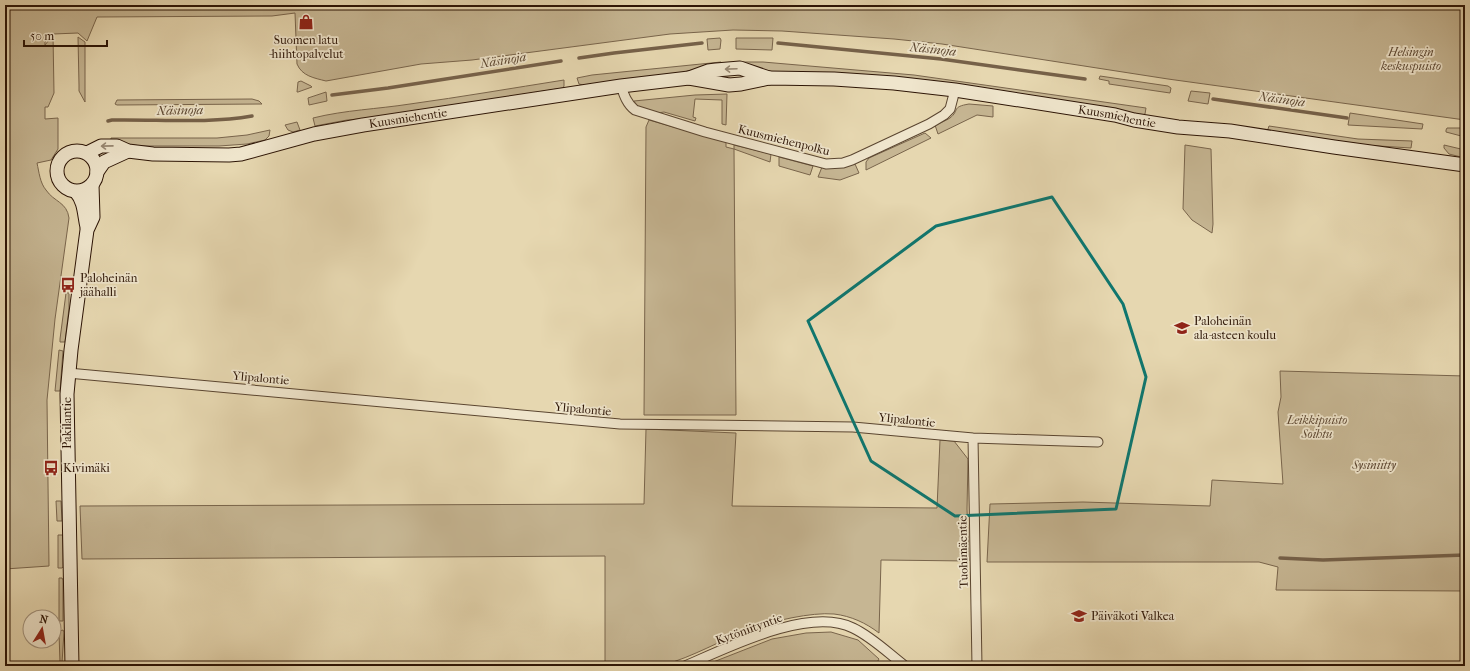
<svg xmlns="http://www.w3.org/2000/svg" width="1470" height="671" font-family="'IM FELL French Canon',serif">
<rect width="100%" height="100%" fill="#e6d7b0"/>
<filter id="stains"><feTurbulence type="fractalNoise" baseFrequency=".005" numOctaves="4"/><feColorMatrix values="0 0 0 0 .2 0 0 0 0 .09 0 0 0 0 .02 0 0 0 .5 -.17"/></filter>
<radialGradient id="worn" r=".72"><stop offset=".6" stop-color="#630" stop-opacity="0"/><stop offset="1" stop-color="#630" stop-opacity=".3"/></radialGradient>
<!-- green -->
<path fill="#c6b693" stroke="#79654c" d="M5 5H1465V120L1168 79 942 44 894 39 782 31 733 30 670 34 472 60 421 64 326 81C314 78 302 76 297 64L295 13 272 16 97 17 87 41 78 33 53 34 45 42V45L53 35 54 93 48 107H45V119L58 118V149L51 160 37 163C39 172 40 183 46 190 54 202 67 202 69 218L55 319 47 400 49 566 5 569Z
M78 37 85 42V102L79 91V85Z
M720 38 721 40 720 49 708 50 707 39Z
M736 38H773L772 50 736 49Z
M721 62V65L708 66 676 74 583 85 579 84 577 78 592 75Z
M734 62H763L914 75 1146 108 1145 114 1140 116 768 71 735 64Z
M1100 76 1168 86 1171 88 1170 93 1109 84V81L1099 79Z
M564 80V86L563 88 381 117 347 120 315 126 313 118C345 110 378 109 410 104 461 97 513 88 564 80Z
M301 81 311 86 312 87 298 92H297L298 82Z
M1191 91 1210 93 1208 104 1188 101Z
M326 92 327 101 309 105 308 98Z
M727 94 726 125 722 124V100L695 99 693 117 696 118 695 121 664 112 658 113 638 107 634 101 695 95Z
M252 99 259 101 262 104 117 105 115 104 117 100Z
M969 104 993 106V117L977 115 938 134 935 125C940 123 945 121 950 118 960 110 951 107 969 104Z
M1350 113 1423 124 1422 129 1348 125Z
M649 120 726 142V147L734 149V145L771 154 770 162 734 149 736 415H644L646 127Z
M297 122 300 130 293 132 288 130 285 125Z
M1269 126 1358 139 1412 141 1411 148 1363 145 1267 132Z
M1447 128H1465V137L1446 132V130Z
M270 130 269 136 265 140 247 144 219 146H141L111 142V138H217L247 135Z
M925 133 931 138 866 170V162L869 158Z
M1185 145 1211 149 1213 224 1212 233 1192 220 1183 209Z
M1444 145 1465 150V158L1449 154 1444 148Z
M779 157 813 166 810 175 779 166Z
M855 164 859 173 840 180 818 177 822 167Z
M66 293H69V308L65 342H60V339Z
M59 350 63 351 60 391H55Z
M1280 371 1465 376V591L1276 590 1278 567 1259 562H987L990 504 1083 502 1210 506 1212 480 1283 484 1278 412 1281 397Z
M646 429 736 433 732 506 937 508 940 440 954 441 968 459 967 509 969 561 881 560 879 633C866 623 851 616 834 614 811 612 773 621 750 629 721 640 693 657 663 665 649 669 620 666 605 666V556L82 559 80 506 644 504Z
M56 501H61L62 521H57Z
M58 535H63V567L62 568H58Z
M59 578H62L63 580V621H59Z
M63 630 64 632 62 663H60L59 633 60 631Z
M831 632 858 640 879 659 875 666H703L772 639 806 633Z"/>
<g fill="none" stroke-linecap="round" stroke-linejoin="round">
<!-- stream -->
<path stroke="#766149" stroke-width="3.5" d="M778 43 941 59 1085 79
M579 58 614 53 702 43
M332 95 388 88 561 61
M1213 99 1347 118
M108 121 112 120C159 119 206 124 252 116
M1280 558 1323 560 1465 555"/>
<!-- minor casing -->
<g stroke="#5a4530" stroke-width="11">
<path id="minor" d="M621 86C624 95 627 104 635 110L705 132 826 164 843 163 852 160 929 124 944 115 950 109 955 90
M68 373 620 424 853 427 973 438 1098 442
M973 438 977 666
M685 666C727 648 809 606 853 628 872 637 888 653 905 666"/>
</g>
<!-- secondary casing -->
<g stroke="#2c1405" stroke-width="15">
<g id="secondary">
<path id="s1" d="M689 78 729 85 741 84 769 78 834 79 894 83 955 90 1115 115 1134 120 1178 127 1230 131 1334 147 1465 165"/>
<circle cx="77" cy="171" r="20"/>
<path id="s2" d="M87 153 101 146H117L128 151 153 154 229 155 241 154 314 134 363 125 621 86 689 78 708 71 716 70 740 68 769 78"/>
<path d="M97 172 104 162 128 151"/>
<path d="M76 192C85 202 84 215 87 227"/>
<path d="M72 666 67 394 71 350 87 230 93 217 92 185"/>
</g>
</g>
<!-- minor -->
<use href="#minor" stroke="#efe5cc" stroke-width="9"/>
<!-- secondary -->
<use href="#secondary" stroke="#efe5cc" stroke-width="13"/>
</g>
<!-- one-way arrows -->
<defs><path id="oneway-shaft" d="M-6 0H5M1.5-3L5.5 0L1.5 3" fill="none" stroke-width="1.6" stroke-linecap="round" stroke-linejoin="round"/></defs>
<g stroke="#978772">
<use href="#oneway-shaft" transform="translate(731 69) rotate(178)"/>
<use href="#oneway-shaft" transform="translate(107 146) rotate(179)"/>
</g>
<!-- marked area -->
<path fill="none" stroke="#0f766e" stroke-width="3" stroke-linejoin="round" d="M1052 197 1123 304 1146 377 1116 509 955 516 871 461 808 321 936 226Z"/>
<!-- icons -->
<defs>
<g id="shop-bare" transform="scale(1.2)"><path d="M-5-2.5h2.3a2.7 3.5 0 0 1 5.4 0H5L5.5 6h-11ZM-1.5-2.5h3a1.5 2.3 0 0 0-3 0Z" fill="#8f2418" stroke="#efe5cc" stroke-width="2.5" paint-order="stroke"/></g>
<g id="bus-bare" transform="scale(1.2)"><path d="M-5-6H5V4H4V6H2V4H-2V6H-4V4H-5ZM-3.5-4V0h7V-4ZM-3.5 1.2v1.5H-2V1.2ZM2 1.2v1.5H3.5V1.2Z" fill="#8f2418" stroke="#efe5cc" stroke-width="2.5" paint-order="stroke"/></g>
<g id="school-bare" transform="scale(1.2)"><path d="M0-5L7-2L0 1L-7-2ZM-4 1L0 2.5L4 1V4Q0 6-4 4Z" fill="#8f2418" stroke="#efe5cc" stroke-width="2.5" paint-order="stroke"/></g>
</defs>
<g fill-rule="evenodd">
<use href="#shop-bare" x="306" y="22"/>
<use href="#bus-bare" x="68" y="285"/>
<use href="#school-bare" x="1182" y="328"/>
<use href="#bus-bare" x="51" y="468"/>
<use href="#school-bare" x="1079" y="616"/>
</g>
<g text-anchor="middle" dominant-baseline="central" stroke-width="3.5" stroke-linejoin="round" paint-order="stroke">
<!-- poi labels -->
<g font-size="12" fill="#2c1405" stroke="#efe5cc" text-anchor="start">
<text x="306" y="40" text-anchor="middle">Suomen latu<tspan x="306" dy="14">-hiihtopalvelut</tspan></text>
<text x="80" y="278">Paloheinän<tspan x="80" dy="14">jäähalli</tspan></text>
<text x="1194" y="321">Paloheinän<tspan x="1194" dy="14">ala-asteen koulu</tspan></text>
<text x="63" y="468">Kivimäki</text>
<text x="1091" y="616">Päiväkoti Valkea</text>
</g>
<!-- park labels -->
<g font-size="12" font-style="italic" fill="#5a4530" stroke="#efe5cc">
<text x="1411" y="52">Helsingin<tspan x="1411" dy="14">keskuspuisto</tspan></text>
<text x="1317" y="420">Leikkipuisto<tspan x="1317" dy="14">Soihtu</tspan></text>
<text x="1374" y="465">Sysiniitty</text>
</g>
<!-- street labels -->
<g font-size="12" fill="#2c1405" stroke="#efe5cc">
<text stroke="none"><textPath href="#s1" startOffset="432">Kuusmiehentie</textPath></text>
<text stroke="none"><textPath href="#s2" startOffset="328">Kuusmiehentie</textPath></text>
<text transform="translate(784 140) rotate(14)">Kuusmiehenpolku</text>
<text transform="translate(261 378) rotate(5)">Ylipalontie</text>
<text transform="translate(583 409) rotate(5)">Ylipalontie</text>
<text transform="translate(907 420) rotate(6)">Ylipalontie</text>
<text transform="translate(67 423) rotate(-90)">Pakilantie</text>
<text transform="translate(963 552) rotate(-91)">Tuohimäentie</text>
<text transform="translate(749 629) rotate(-20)">Kytöniityntie</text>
</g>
<!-- water labels -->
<g font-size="13" font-style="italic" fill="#5d4832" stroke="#efe5cc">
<text transform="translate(933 49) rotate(6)">Näsinoja</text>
<text transform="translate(503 60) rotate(-9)">Näsinoja</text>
<text transform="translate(1282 99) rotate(8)">Näsinoja</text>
<text transform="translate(180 110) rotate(-1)">Näsinoja</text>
</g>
</g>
<!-- margin -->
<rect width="1470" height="671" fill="none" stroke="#e6d7b0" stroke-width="20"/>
<rect x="6" y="6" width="1458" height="659" fill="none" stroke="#2c1405" stroke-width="2"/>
<rect x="10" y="10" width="1450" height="651" fill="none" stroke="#2c1405"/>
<!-- north arrow -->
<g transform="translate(42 629) rotate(11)"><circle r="19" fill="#efe5cc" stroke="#a1917c"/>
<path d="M0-3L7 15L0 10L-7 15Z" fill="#8f2418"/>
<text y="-6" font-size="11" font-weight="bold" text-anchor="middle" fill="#2c1405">N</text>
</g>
<!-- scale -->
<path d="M24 40v6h83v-6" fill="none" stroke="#2c1405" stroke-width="2"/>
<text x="30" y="40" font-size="12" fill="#2c1405" stroke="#efe5cc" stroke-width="3" paint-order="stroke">50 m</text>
<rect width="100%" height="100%" filter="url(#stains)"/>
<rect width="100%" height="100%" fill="url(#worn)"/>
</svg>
